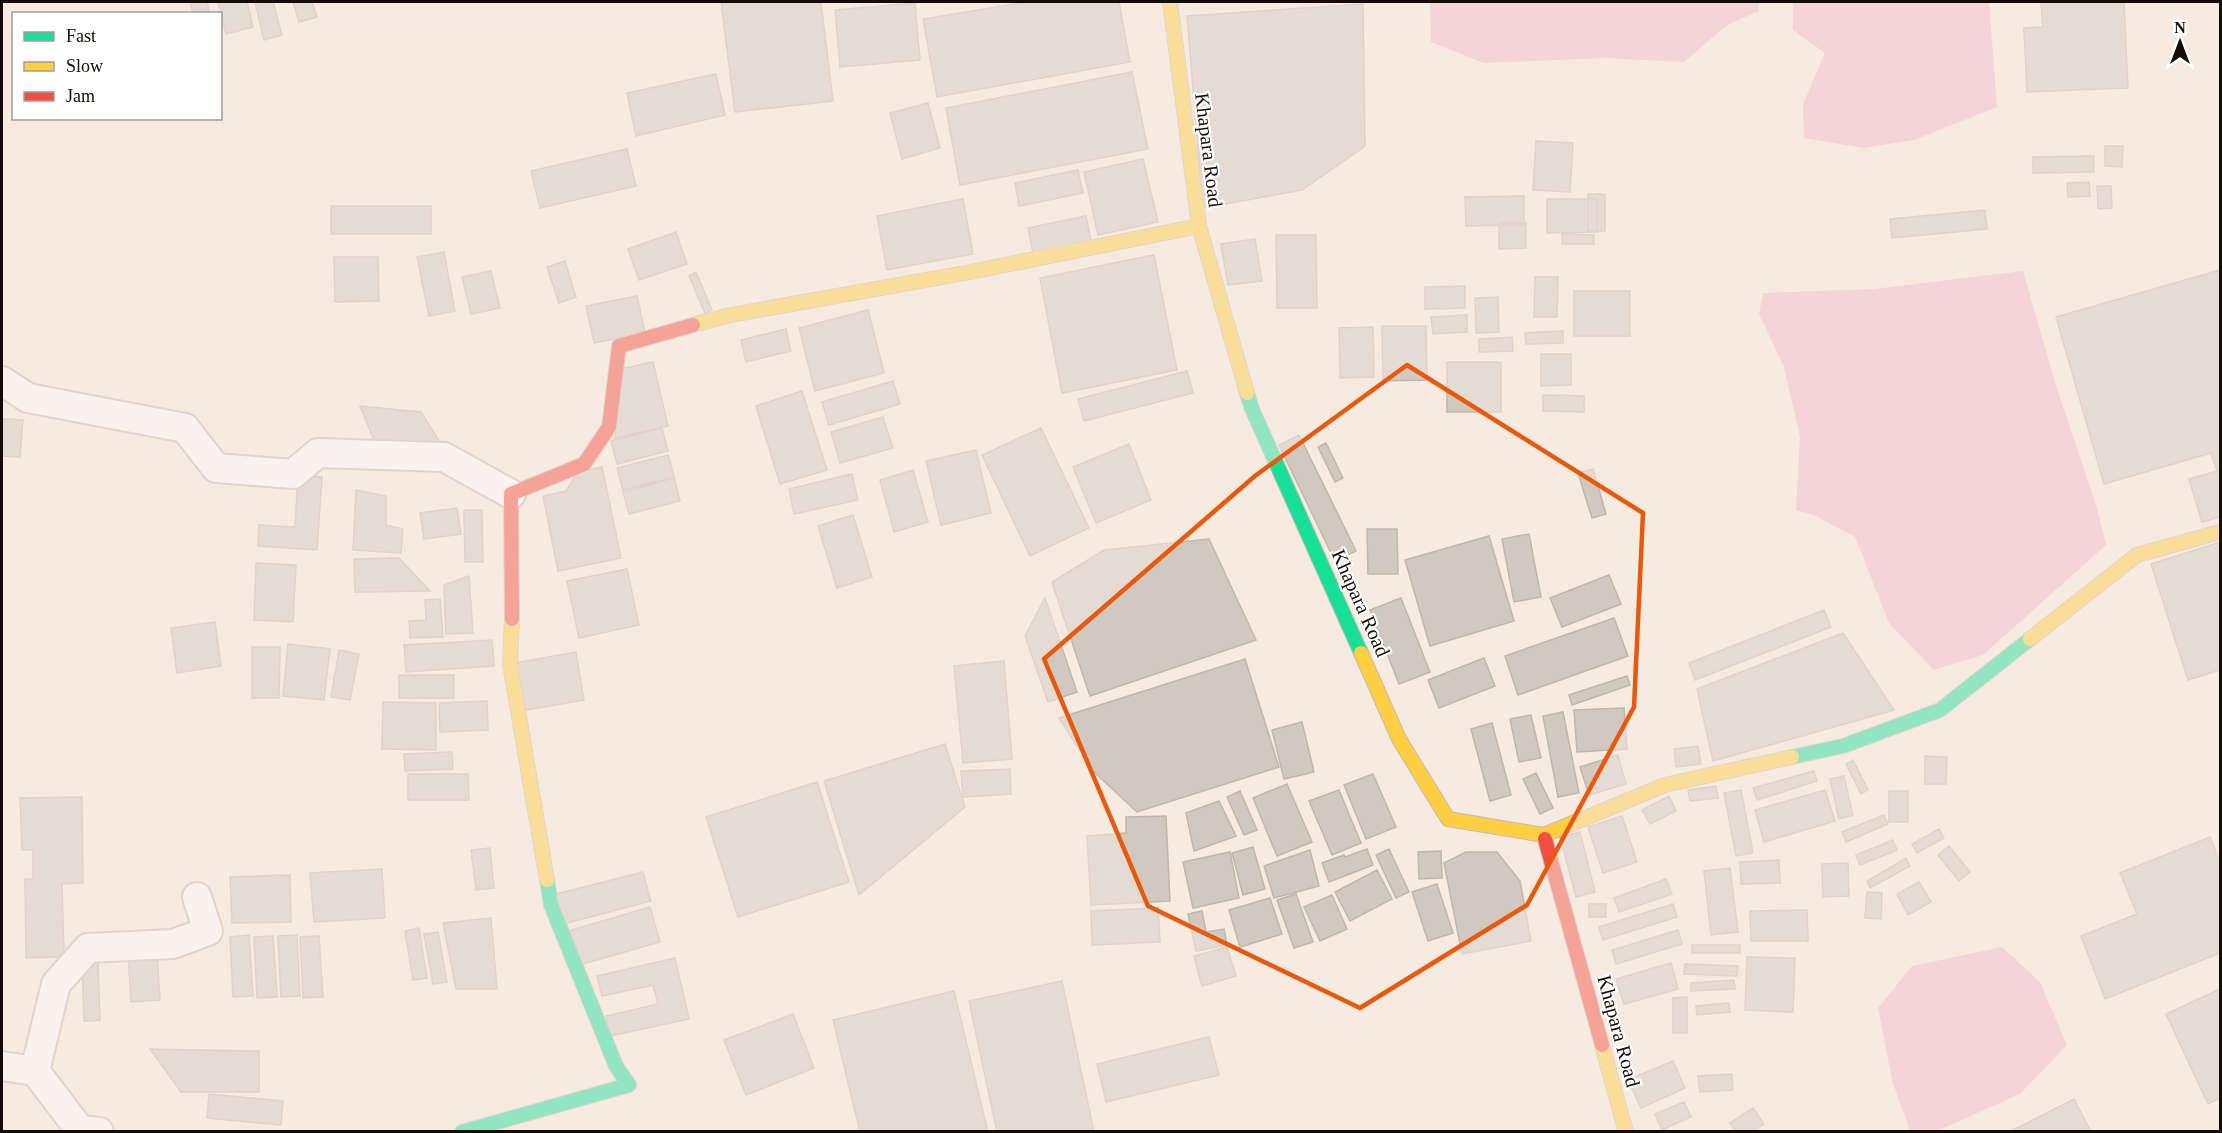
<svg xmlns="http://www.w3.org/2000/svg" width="2222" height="1133" font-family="'Times New Roman',serif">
<rect width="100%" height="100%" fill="#f7eae1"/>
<!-- water -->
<path fill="#f1bacd" d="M1430 2H1759V11L1727 25 1684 62 1606 58 1484 63 1431 42Z
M1793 2H1989L1997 107 1914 140 1863 148 1804 138 1803 104 1825 53 1793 30Z
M2023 271 2057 389 2096 505 2106 545 1983 655 1934 670 1889 623 1855 537 1814 515 1796 510 1800 437 1784 367 1759 314 1763 293 1874 289Z
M2002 947 2040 982 2067 1045 2020 1094 1937 1131H1910L1892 1080 1878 1008 1912 966Z"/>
<!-- building -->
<path fill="#d1c9bf" stroke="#bfb6ad" stroke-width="1.5" d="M190 2H207L210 14H193Z
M218 2H247L253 27 226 34Z
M255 2H273L282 35 264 40Z
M293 2H312L317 17 299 22Z
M721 2H821L833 101 735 112Z
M1025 2H1119L1130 62 937 97 923 19Z
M2041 2H2124L2128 88 2027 92 2024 28 2043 27Z
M915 3 920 60 840 67 835 10Z
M1363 4 1365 146 1302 190 1203 208 1187 16Z
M1132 72 1148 149 960 185 946 108Z
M716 74 725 115 636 136 627 93Z
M928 103 940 148 902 159 890 113Z
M1536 141 1573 143 1570 192 1533 190Z
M2105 146H2123L2122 167 2105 166Z
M627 149 636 186 540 208 531 171Z
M2094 156V172L2033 173V157Z
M1143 159 1158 222 1098 235 1084 172Z
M1078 170 1083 193 1019 206 1015 183Z
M2089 182 2090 196 2068 197 2067 183Z
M2097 186H2111L2112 208 2098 209Z
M1588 194H1605V231H1588Z
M1524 196V225L1466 226 1465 197Z
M963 199 973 254 887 270 877 216Z
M1547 199H1597V232L1547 233Z
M331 206H431V234H331Z
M1985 210 1987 229 1892 238 1890 219Z
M1086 216 1091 241 1033 253 1028 228Z
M1499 223H1526V248L1499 249Z
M676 232 687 264 639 280 628 249Z
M1562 234 1594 235V244H1562Z
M1276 235H1316L1317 308H1277Z
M1255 239 1262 281 1228 285 1221 244Z
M444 252 455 311 429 316 417 257Z
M1154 255 1177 370 1062 393 1040 278Z
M334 257H378L379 301 335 302Z
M565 261 576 297 559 303 547 267Z
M2220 270V517L2202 522 2189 479 2217 471 2211 453 2104 484 2056 317Z
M491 271 500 308 471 314 462 277Z
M696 272 712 310 705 313 689 276Z
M1535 277H1558L1557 317H1534Z
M1465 286V308L1425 309V287Z
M1574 291H1630V336H1574Z
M637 296 645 333 594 343 586 306Z
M1498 297 1499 332 1476 333 1475 298Z
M868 310 884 373 815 391 799 328Z
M1467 315V332L1433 334 1431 317Z
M1382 326H1426L1427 380 1383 381Z
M1373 327 1374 377 1340 378 1339 328Z
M786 329 791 351 746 362 741 340Z
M1563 331V343L1526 344 1525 333Z
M1512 337 1513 351 1479 352V339Z
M1541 354H1571V385L1541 386Z
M653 362 668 426 615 438 620 369Z
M1447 362H1501V412H1447Z
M1187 371 1193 393 1084 421 1078 399Z
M893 381 900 404 829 425 822 402Z
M802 391 827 470 780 484 756 406Z
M1543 395 1584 396V412L1543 411Z
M360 406 421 412 443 447 378 450Z
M883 417 893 448 840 463 831 432Z
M2 419 23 420 20 457 2 456Z
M662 428 668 451 617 464 611 441Z
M1041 428 1089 528 1030 556 982 455Z
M1299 435 1356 551 1335 561 1279 445Z
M1326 443 1343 478 1335 482 1318 447Z
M1129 444 1151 500 1096 523 1073 467Z
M976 450 991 513 941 525 926 461Z
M668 455 674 477 623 490 617 468Z
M602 467 621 558 558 571 543 496 566 491 578 472Z
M1593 469 1606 514 1592 518 1578 473Z
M913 470 928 522 894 532 880 480Z
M852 474 858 500 794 514 789 489Z
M298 475 322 477 317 550 258 546 259 525 295 527Z
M674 478 680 501 629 514 623 492Z
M356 490 386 496V525L403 529 401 553 353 550Z
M457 508 461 534 424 539 420 513Z
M464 510H482L483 562H465Z
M853 515 872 577 837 588 818 526Z
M1367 529H1397L1398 574H1368Z
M1529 534 1541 597 1514 602 1502 539Z
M1489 536 1514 621 1430 646 1405 560Z
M1209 539 1256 640 1090 696 1052 582 1104 550Z
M2220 542V670L2188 680 2151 564Z
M399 558 430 591 355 592 354 559Z
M256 563 296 565 293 622 254 620Z
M627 569 639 625 579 638 567 581Z
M1609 575 1621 604 1562 627 1550 598Z
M469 576 473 633 446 634 444 585Z
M1045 598 1077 692 1048 702 1025 636Z
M1401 598 1430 672 1399 684 1370 610Z
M440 599 443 637 410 638 409 621 426 620 425 600Z
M1824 610 1831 627 1695 680 1689 663Z
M1614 618 1628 656 1518 695 1505 656Z
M215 622 221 666 177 673 171 628Z
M1843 633 1894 710 1713 761 1697 689Z
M492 640 494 666 406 672 404 645Z
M288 644 330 649 324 700 283 696Z
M252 647H280L279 698H252Z
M339 650 359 654 350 700 331 697Z
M576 652 584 700 522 711 514 663Z
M1484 658 1495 686 1439 708 1428 680Z
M1245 659 1279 767 1137 812 1093 771 1059 718Z
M1004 661 1012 759 963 763 954 666Z
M399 675H454V698H399Z
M1627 676 1630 685 1572 705 1569 695Z
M487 701 488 730 440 732 439 703Z
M383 702 436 703V750L382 749Z
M1624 708 1627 749 1577 752 1574 710Z
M1563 712 1579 793 1558 797 1543 716Z
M1531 715 1541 758 1519 762 1510 719Z
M1302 722 1314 772 1284 779 1272 730Z
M1492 723 1511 795 1490 801 1471 729Z
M945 744 965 807 859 895 824 781Z
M1698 746 1701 764 1676 767 1674 749Z
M452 752 453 769 405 771 404 754Z
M1618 755 1626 784 1589 795 1580 767Z
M1925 756 1947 757 1946 784H1925Z
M1853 760 1868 790 1861 794 1846 764Z
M1010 769 1011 794 963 797 961 771Z
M1814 771 1817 781 1757 800 1753 788Z
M1536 773 1553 808 1540 814 1523 779Z
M408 774H468L469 800H408Z
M1373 774 1396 827 1366 839 1344 785Z
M1844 776 1853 815 1839 819 1830 779Z
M817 782 849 882 738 917 706 817Z
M1287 784 1312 842 1277 856 1253 798Z
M1716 786 1718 798 1690 801 1688 790Z
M1339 790 1361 843 1332 855 1309 801Z
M1741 790 1753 853 1736 856 1724 793Z
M1825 790 1835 821 1764 842 1755 810Z
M1240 791 1257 830 1244 835 1227 797Z
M1889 791H1908V822H1889Z
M1669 796 1676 811 1650 824 1642 810Z
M82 797 83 883 62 884 64 957 26 958 25 879H33V850H22L20 798Z
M1219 801 1236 836 1194 851 1186 813Z
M1884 815 1888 824 1846 842 1842 832Z
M1166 816 1170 901 1091 905 1087 836 1126 833V817Z
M1622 816 1637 862 1603 873 1588 827Z
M1939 829 1944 838 1917 853 1912 844Z
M1580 832 1595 892 1576 897 1560 837Z
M2210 837 2220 863V953L2105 999 2081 936 2137 914 2120 873Z
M1893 840 1897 850 1860 865 1856 855Z
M1949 846 1970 872 1959 881 1938 855Z
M1253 847 1265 889 1243 895 1232 853Z
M490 848 494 888 476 890 471 850Z
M1367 849 1373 865 1329 882 1322 863 1344 855 1345 857Z
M1389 849 1409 892 1396 898 1376 855Z
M1310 850 1319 886 1274 898 1264 866Z
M1441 851 1442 878 1419 879 1418 852Z
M1230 852 1239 898 1193 908 1183 862Z
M1466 852H1497L1520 881 1531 941 1462 954 1444 863Z
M1906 858 1910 866 1870 888 1867 881Z
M1779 860 1780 883 1741 884 1740 862Z
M1848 863 1849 896 1823 897 1822 864Z
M1730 868 1738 932 1711 935 1704 871Z
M382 869 385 918 314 922 310 873Z
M1377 870 1392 899 1350 921 1335 892Z
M643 872 651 901 552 927V895Z
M290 875 291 922 232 923 230 877Z
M1666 879 1672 894 1619 912 1614 898Z
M1919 882 1931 902 1908 915 1897 894Z
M1437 884 1453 933 1428 941 1412 892Z
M1867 892 1882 893 1881 919 1865 918Z
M1296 894 1313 942 1294 948 1277 900Z
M1332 895 1347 929 1320 941 1304 907Z
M1270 898 1282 934 1240 947 1229 910Z
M1589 904H1606V917H1589Z
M1673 904 1677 917 1603 940 1599 927Z
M650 907 660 942 569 968 558 934Z
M1158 908 1160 942 1092 945 1091 911Z
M1807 910 1808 941H1751L1750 911Z
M1202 911 1206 932 1224 929 1227 945 1196 951 1188 914Z
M491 918 497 989H456L443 923Z
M419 928 427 978 413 980 405 931Z
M1678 930 1682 944 1616 964 1612 950Z
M438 932 447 982 433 984 424 934Z
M249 935 253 996 233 997 230 937Z
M297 935 300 996 281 997 278 936Z
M273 936 277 997 257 998 254 937Z
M319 936 323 997 303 998 300 937Z
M1692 945H1740V953H1692Z
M1227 947 1236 976 1202 986 1194 956Z
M157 954 160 1000 131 1002 128 955Z
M1747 957 1795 958 1793 1012 1745 1010Z
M675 958 689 1019 610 1036 606 1016 658 1004 653 985 602 996 597 976Z
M98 962 100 1020 84 1021 82 963Z
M1671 963 1678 989 1624 1004 1616 979Z
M1685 964 1738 966 1737 976 1684 974Z
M1734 980 1735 989 1691 991V983Z
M1062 981 1094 1132H997L969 1001Z
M2220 989V1098L2208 1104 2166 1014Z
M954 991 988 1132H860L833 1020Z
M1687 997V1033H1673V998Z
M1729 1003 1730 1012 1697 1015 1696 1006Z
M793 1014 814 1068 746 1095 724 1040Z
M1209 1037 1219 1075 1106 1102 1097 1064Z
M150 1049 259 1051V1092H181Z
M1673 1061 1685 1088 1641 1108 1628 1080Z
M1732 1074 1733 1090 1700 1092 1698 1076Z
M209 1094 283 1101 281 1125 207 1118Z
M2074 1099 2091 1132H2009Z
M1684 1102 1691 1117 1662 1130 1655 1114Z
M1753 1108 1764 1124 1752 1132H1736L1730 1123Z"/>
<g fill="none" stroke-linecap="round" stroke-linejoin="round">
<!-- street casing -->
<g stroke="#c5bab3" stroke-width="32">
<path id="street" d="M2 381 28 398 185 428 216 468 293 474 318 453 444 457 511 494
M2 1066 35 1071 80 1130 99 1132
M35 1071 56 984 88 948 173 944 208 931 197 897"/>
</g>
<!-- fast casing -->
<g stroke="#c5bab3" stroke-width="16">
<path id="fast" d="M1247 393 1252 409 1361 653
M1792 757 1843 746 1940 710 2030 639
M462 1132 629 1085 616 1066 551 905 547 880"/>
</g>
<!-- slow casing -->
<g stroke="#c5bab3" stroke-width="16">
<path id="slow" d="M1170 2 1199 226 1247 393
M693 325 731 315 965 273 1199 226
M512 619 510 664 547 880
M2030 639 2137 555 2220 532
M1361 653 1399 739 1448 819 1544 835 1545 839
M1544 835 1665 785 1792 757
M1602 1045 1626 1132"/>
</g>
<!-- jam casing -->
<g stroke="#c5bab3" stroke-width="16">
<path id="jam" d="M512 619 511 494 584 464 609 427 619 346 693 325
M1545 839 1602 1045"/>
</g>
<!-- street -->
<use href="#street" stroke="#fefcfa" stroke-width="28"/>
<!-- fast -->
<use href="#fast" stroke="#16e098" stroke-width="14"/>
<!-- slow -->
<use href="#slow" stroke="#ffcf43" stroke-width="14"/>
<!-- jam -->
<use href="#jam" stroke="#f24e42" stroke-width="14"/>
</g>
<!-- marked area -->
<path d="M0 0H2222V1133H0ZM1407 365 1643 513 1634 707 1527 905 1360 1008 1148 906 1044 659 1255 476Z" fill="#f7eae1" fill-opacity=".55" fill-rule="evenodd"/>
<path fill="none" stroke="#e8590c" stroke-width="4.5" stroke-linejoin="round" d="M1407 365 1643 513 1634 707 1527 905 1360 1008 1148 906 1044 659 1255 476Z"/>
<g text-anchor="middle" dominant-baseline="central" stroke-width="4.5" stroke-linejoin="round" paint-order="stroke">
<!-- street labels -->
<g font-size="20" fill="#150b06" stroke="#fff">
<text transform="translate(1209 150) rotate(83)">Khapara Road</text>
<text transform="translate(1361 603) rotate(66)">Khapara Road</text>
<text transform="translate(1619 1031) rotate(75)">Khapara Road</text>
</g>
</g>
<!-- border -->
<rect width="2222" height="1133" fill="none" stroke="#150b06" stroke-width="6"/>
<!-- legend -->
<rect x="12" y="12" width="210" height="108" fill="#ffffff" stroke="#a19d9b" stroke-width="1.5"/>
<rect x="24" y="32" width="30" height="9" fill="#16e098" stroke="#a19d9b" stroke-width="1.5"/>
<text x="66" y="42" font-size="18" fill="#150b06">Fast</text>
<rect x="24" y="62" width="30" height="9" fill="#ffcf43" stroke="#a19d9b" stroke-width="1.5"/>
<text x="66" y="72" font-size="18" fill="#150b06">Slow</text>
<rect x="24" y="92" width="30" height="9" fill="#f24e42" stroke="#a19d9b" stroke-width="1.5"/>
<text x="66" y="102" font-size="18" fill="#150b06">Jam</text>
<!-- north arrow -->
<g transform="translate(2180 42)" stroke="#ffffff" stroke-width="4.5" paint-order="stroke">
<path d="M0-4.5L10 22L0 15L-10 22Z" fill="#150b06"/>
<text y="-9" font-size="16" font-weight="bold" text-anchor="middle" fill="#150b06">N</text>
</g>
</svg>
